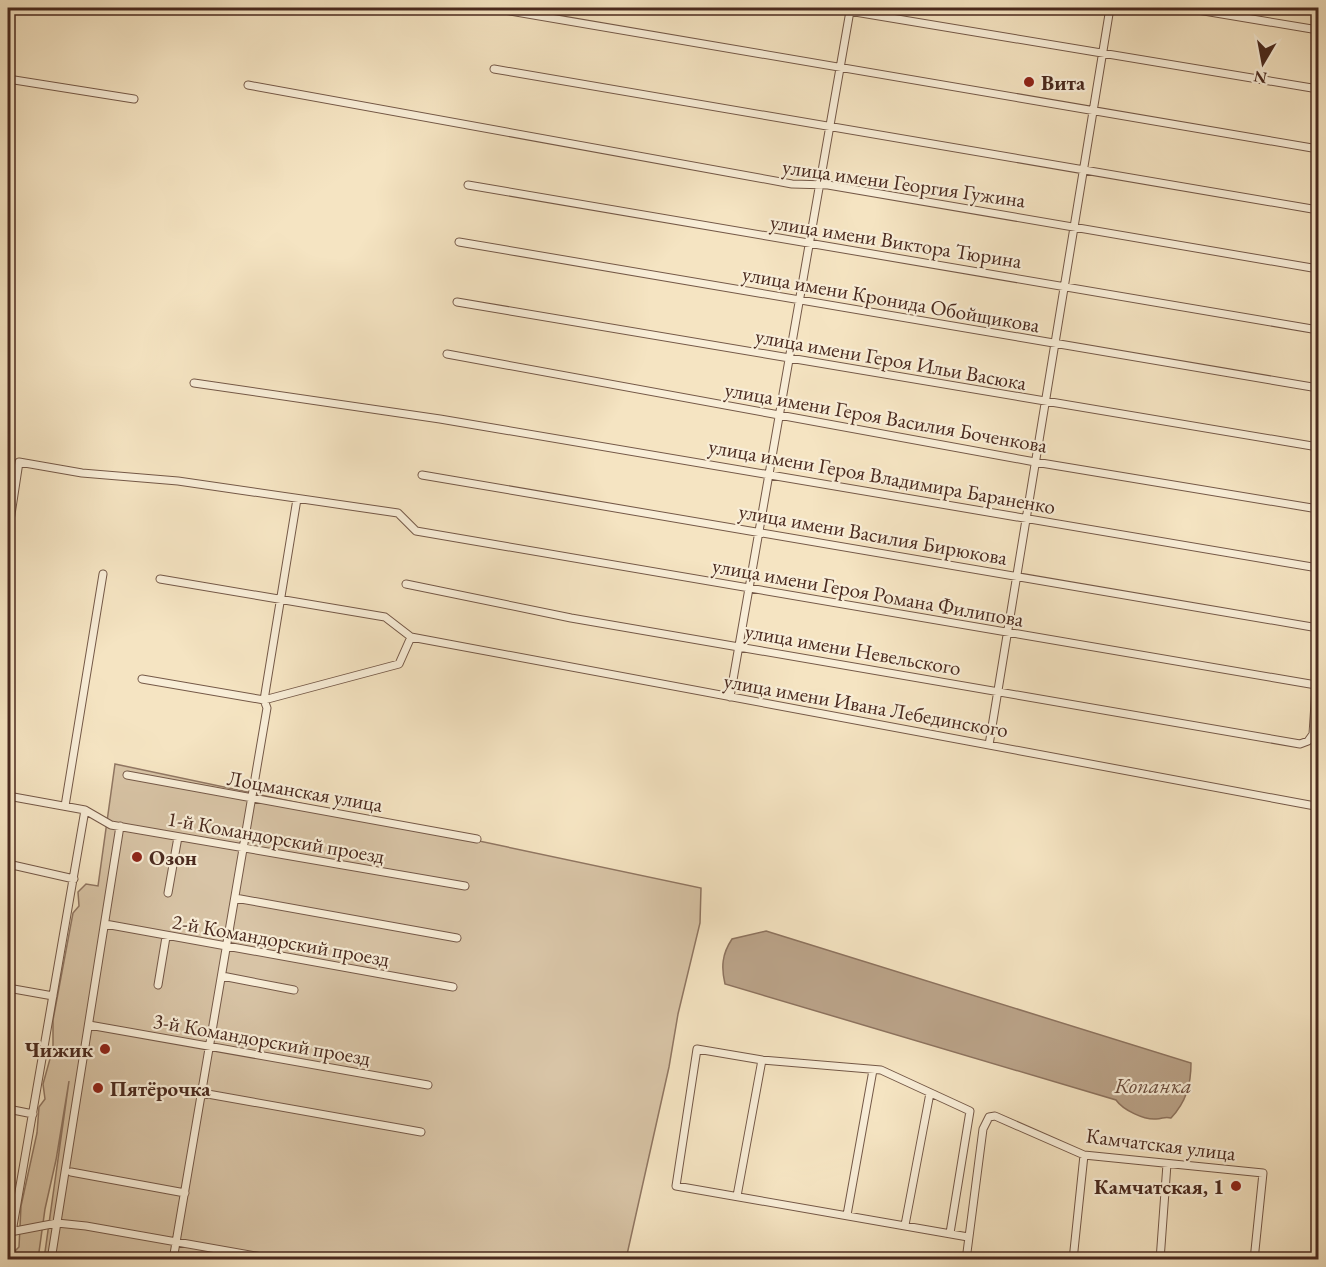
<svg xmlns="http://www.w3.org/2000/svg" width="1326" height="1267" font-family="'EB Garamond',serif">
<rect width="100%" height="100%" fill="#f5e4c2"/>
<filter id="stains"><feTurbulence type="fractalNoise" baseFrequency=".00333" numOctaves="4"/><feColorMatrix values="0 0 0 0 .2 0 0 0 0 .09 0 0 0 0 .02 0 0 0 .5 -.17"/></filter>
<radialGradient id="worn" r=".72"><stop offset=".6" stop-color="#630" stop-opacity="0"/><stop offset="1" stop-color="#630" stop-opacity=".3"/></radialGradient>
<!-- green -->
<path fill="#d8c4a6" stroke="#907662" stroke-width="1.5" d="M115 764 701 888 700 923 678 1014 669 1067 626 1259H44L69 1081 56 1160 45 1209 38 1259 12 1260 14 1252 19 1247 21 1206 37 1133 39 1107 45 1099 43 1084 53 1048V1020L73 913 79 906 78 892 86 884 98 886Z"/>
<!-- water -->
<path fill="#bba48a" stroke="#8d735f" stroke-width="1.5" d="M766 931 1191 1063C1191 1085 1186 1102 1171 1118 1164 1116 1163 1119 1156 1119 1144 1120 1123 1110 1116 1100L725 984C721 967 722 954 732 939Z"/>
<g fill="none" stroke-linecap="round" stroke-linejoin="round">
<!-- minor casing -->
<g stroke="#745847" stroke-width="9">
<path id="minor" d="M831 8 1318 89
M1186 8 1318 30
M504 10 1318 149
M494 69 1318 210
M8 79 134 99
M248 85 792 184 828 185 1318 269
M468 185 1318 330
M459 242 1318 388
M457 302 1318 447
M447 354 1035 462 1318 509
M194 383 440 419 1318 568
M422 475 1318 628
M8 534 19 462 82 473 178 481 398 513 416 531 1316 685
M160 579 385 617 411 637 1315 806
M406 584 571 618 1300 744 1308 741 1313 734 1318 657
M142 679 264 700 399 664 411 637
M730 697 850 11
M989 745 1110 8
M127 775 477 839
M8 796 85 810 111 825 465 886
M65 806 103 574
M8 864 74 879
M168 893 178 837
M235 898 457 938
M105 924 453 987
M222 976 294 990
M158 985 166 937
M8 988 53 996
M89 1025 428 1085
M202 1093 421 1132
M8 1109 33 1114
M71 1172 185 1193
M737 1196 762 1060
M847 1215 873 1070
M905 1225 930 1093
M10 1232 57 1223 86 1226 279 1260
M12 1232 85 810
M950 1233 970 1111 881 1070 762 1060 697 1049 676 1186 968 1237
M51 1260 120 826
M173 1260 267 708 264 700 297 499
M966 1260 983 1129 989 1117 995 1116 1084 1155 1263 1173 1254 1260
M1073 1260 1084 1155
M1160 1260 1167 1164"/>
</g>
<!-- minor -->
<use href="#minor" stroke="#f8edd7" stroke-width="7"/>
</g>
<!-- markers -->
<g fill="#8f2418" stroke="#f8edd7" stroke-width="2">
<circle cx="1029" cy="82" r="6"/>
<circle cx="137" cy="857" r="6"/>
<circle cx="105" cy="1049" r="6"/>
<circle cx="98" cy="1088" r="6"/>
<circle cx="1236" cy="1186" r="6"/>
</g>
<g text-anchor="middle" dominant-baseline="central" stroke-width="4.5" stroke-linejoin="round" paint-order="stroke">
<!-- poi labels -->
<g font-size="21" font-weight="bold" fill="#49291e" stroke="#f8edd7" text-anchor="start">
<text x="1041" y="82">Вита</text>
<text x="149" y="857">Озон</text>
<text x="93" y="1049" text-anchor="end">Чижик</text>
<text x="110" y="1088">Пятёрочка</text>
<text x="1224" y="1186" text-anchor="end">Камчатская, 1</text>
</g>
<!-- street labels -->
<g font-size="21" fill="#49291e" stroke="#f8edd7">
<text transform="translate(904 183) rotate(8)">улица имени Георгия Гужина</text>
<text transform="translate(896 241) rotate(9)">улица имени Виктора Тюрина</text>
<text transform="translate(891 299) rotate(10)">улица имени Кронида Обойщикова</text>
<text transform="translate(891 359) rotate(10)">улица имени Героя Ильи Васюка</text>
<text transform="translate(886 417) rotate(10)">улица имени Героя Василия Боченкова</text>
<text transform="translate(882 476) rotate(10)">улица имени Героя Владимира Бараненко</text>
<text transform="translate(873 534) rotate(10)">улица имени Василия Бирюкова</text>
<text transform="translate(868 592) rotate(10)">улица имени Героя Романа Филипова</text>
<text transform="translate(853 649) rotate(10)">улица имени Невельского</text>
<text transform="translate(866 705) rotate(10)">улица имени Ивана Лебединского</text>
<text transform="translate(305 791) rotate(10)">Лоцманская улица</text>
<text transform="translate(276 837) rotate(10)">1-й Командорский проезд</text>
<text transform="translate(281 940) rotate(10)">2-й Командорский проезд</text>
<text transform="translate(262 1039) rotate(10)">3-й Командорский проезд</text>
<text transform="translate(1161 1144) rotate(7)">Камчатская улица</text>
</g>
<!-- water labels -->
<g font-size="22" font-style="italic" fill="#664839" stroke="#f8edd7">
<text x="1153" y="1085">Копанка</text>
</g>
</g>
<!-- margin -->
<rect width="1326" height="1267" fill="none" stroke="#f5e4c2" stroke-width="30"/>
<rect x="9" y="9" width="1308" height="1249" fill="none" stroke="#49291e" stroke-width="3"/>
<rect x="15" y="15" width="1296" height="1237" fill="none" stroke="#49291e" stroke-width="1.5"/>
<!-- north arrow -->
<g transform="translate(1263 63) rotate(190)" stroke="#f8edd7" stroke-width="4.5" paint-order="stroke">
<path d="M0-4.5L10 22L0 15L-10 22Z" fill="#49291e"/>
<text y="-9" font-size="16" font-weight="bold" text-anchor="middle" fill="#49291e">N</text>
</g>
<rect width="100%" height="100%" filter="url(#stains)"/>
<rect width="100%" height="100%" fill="url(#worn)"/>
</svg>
